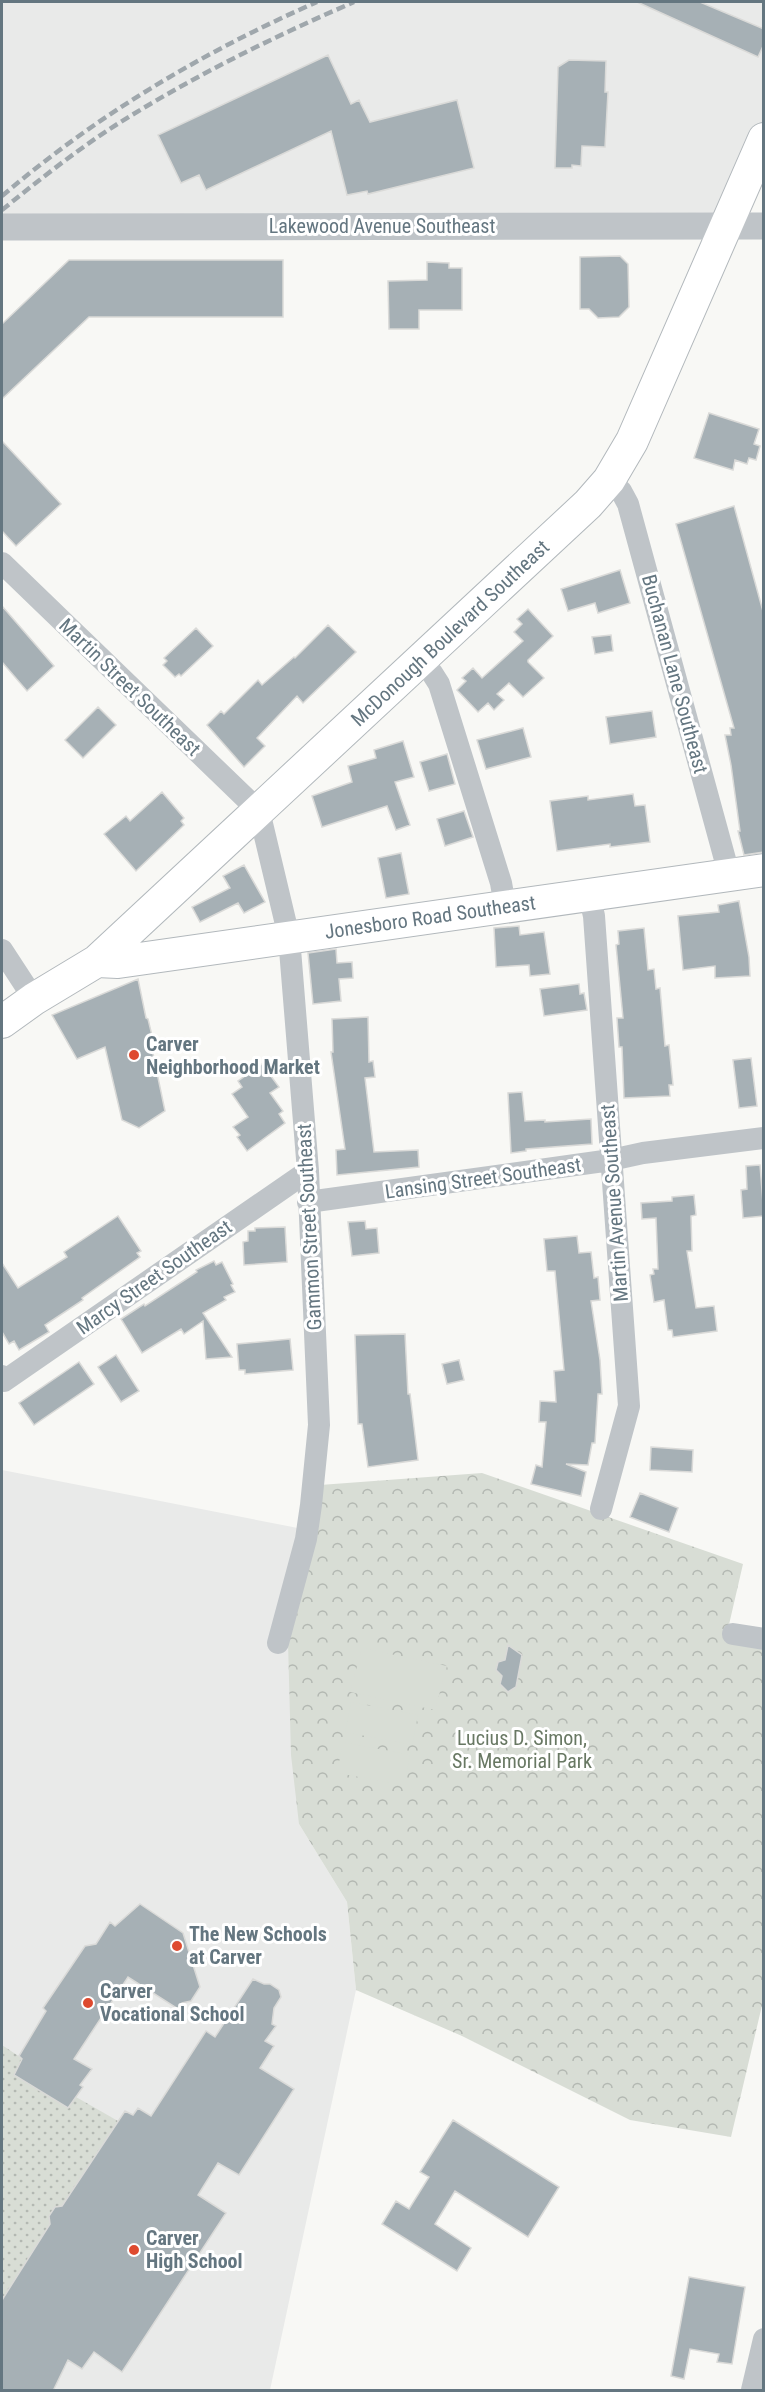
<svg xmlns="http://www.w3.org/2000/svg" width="765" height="2392" font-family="'Roboto Condensed',sans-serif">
<defs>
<pattern id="grass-dots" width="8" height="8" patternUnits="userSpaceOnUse" patternTransform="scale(1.5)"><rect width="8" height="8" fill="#d8ddd5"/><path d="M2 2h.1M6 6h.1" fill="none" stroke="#b3b8b2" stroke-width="1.8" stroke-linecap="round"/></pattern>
<pattern id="park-crowns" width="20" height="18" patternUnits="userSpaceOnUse" patternTransform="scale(1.5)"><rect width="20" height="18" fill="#d8ddd5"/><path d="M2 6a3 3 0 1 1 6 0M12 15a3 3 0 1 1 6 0" fill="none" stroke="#b3b8b2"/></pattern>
</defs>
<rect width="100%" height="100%" fill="#f8f8f5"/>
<!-- built -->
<path fill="#e9eae9" d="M2 2H763V142L726 226 2 228Z
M2 1470 313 1531 299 1824 347 1902 356 1990 270 2390H2Z"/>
<!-- grass -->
<path fill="url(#grass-dots)" d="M2 2045 23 2059 68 2108 76 2097 118 2121 62 2206 55 2208 49 2216 50 2224 2 2299Z"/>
<!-- park -->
<path fill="url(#park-crowns)" d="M482 1473 743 1564 725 1642 763 1649 764 1997 731 2137 630 2120 462 2036 356 1990 347 1902 299 1824 291 1755 288 1642 320 1485Z"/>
<!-- pitch -->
<path fill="#d8ddd5" d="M362 1648 447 1666 435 1710 350 1692Z
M351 1702 418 1715 412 1745 345 1732Z
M343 1742 410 1755 404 1785 337 1773Z"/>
<!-- building -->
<path fill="#a6b0b5" stroke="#dadad8" stroke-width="1.5" d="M637 2H700L764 29V44L758 57Z
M328 55 351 104 359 100 370 122 457 100 474 168 368 194 367 191 347 195 331 131 206 190 199 175 181 183 158 135Z
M569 60 606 61 605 92H608L605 147 582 146 581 166 572 165V168H555L558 67Z
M620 256 628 264 629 307 619 317 598 318 589 309H580V257Z
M69 260H283V317H89L2 399V324Z
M427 262 449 263V268H462V310H419V329H389L388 281 427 280Z
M709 413 759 429 754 444 760 446 756 460 749 458 747 464 735 460 733 470 694 458Z
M2 441 61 504 16 546 2 531Z
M734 506 764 615V852L744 855 738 831H740L731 765 725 735H731L730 728H734L676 524Z
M620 570 630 603 598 613 595 603 568 611 561 589Z
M2 606 54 666 27 691 2 662Z
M528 609 553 636 528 660V662L544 678 523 697 509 683 497 694 504 700 494 710 488 703 478 712 457 690 466 681 462 678 473 668 482 678 523 641 514 632 522 624 517 619Z
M328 625 356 652 303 703 297 696 257 738 265 746 244 767 207 725 221 711 224 714 258 680 262 685 294 657 295 658Z
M196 628 213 646 181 676 179 674 175 677 163 665 167 661 164 658Z
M611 635 613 651 595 654 592 637Z
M98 707 116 725 83 758 65 740Z
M652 711 656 737 610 744 606 717Z
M523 728 531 757 486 769 477 740Z
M403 741 414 777 395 782 410 825 396 830 387 806 322 827 312 796 352 782 348 766 376 758 374 750Z
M447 754 455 784 429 791 420 762Z
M162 792 184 818 181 821 184 825 136 871 104 834 126 816 130 821Z
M633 794 635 806 645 805 650 842 610 847V844L557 851 550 801 588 796V800Z
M464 811 473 837 445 846 437 819Z
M401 853 409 894 386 898 378 858Z
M244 865 265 902 244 913 238 903 200 922 192 907 230 888 223 876Z
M739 901 749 957 750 976 715 978V966L683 970 678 916 719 912 718 905Z
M519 926 520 935 544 932 550 974 530 976 529 965 496 967 494 928Z
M644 928 648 970 654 969 656 989 660 988 665 1046 669 1045 673 1085H669L670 1096 624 1098 622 1047H619L617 1018H623L616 945 619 944 618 931Z
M336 949 337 963 352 962 353 978 339 979 341 1001 313 1004 308 953Z
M138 979 146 1018 148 1019 155 1048 152 1049 165 1111 139 1128 122 1120 105 1047 77 1059 52 1015Z
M579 984 580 994 584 993 587 1010 544 1016 540 989Z
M368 1017 369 1062 373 1061 375 1077 365 1078 374 1152 418 1150 419 1167 337 1175 336 1150 345 1149 331 1052H333L332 1019Z
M751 1058 757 1106 739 1108 733 1060Z
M262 1064 279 1087 270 1093 283 1111 279 1114 285 1123 247 1151 237 1137 240 1135 233 1127 248 1117 232 1094 242 1087 238 1081Z
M522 1092 525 1121 545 1120V1122L591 1119 592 1144 526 1149V1151L511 1153 508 1093Z
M760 1165 764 1216 743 1218 741 1190 747 1189 746 1166Z
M694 1195 696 1215 691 1216 692 1251H687L696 1308 714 1306 717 1331 673 1337 672 1330H668L664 1300 654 1302 650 1275 654 1274 653 1269H658L656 1218 642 1219 641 1203 672 1201V1197Z
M118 1216 141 1251 137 1253 140 1257 82 1298 83 1300 45 1325 49 1332 19 1350 14 1341 9 1344 2 1332V1263L18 1288 67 1257 64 1252Z
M365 1221 366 1229 377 1228 379 1253 352 1256 348 1222Z
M285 1227 287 1262 244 1265 243 1242 248 1241V1231H255V1228Z
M577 1236 579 1253 591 1252 594 1278 598 1277 600 1300 591 1301 600 1360 602 1394H598L595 1443H592L588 1465 566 1464 586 1472 581 1496 531 1484 536 1465 542 1467 546 1422H539L540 1401 556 1402 554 1371 564 1370 555 1271H547L544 1239Z
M214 1261 216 1265 222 1262 233 1284 231 1285 235 1292 224 1297 226 1300 203 1313 232 1357 206 1359 203 1321 184 1334 181 1329 142 1353 121 1319 144 1304 145 1306 197 1272 196 1270Z
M405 1334 408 1394H410L418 1460 368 1467 362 1424H358L355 1335Z
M290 1339 293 1370 245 1374V1370H239L237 1344Z
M116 1355 139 1391 121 1402 98 1367Z
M459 1360 464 1380 447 1384 442 1364Z
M79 1362 94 1384 34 1425 19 1403Z
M651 1447 693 1450 692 1472 650 1470Z
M640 1493 678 1508 669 1532 630 1517Z
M508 1645 522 1655 516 1687 508 1692 500 1684 502 1676 496 1670 498 1662 505 1660Z
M140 1904 183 1933 200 1987 191 2001 182 2003 178 2009 128 1977 74 2059 92 2069 80 2085 83 2087 68 2108 14 2075 22 2059 19 2056 46 2011 43 2008 85 1946 96 1944 110 1922 115 1926Z
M253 1979 264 1984H270L279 1990 281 1997 274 2008 272 2024 276 2026 265 2041 274 2046 260 2068 294 2089 239 2175 218 2163 198 2195 226 2213 122 2372 94 2352 82 2369 68 2360 53 2391H2V2300L50 2224 49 2216 55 2207 62 2206 125 2111 133 2115 138 2108 151 2116 206 2031 215 2037Z
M453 2120 559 2187 528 2237 455 2191 435 2224 471 2248 457 2271 382 2224 396 2201 409 2209 429 2177 420 2172Z
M689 2277 745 2287 732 2364 717 2362 719 2354 690 2349 684 2379 671 2376Z"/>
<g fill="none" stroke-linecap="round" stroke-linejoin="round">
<!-- secondary casing -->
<g stroke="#b2b8bc" stroke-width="34">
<path id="secondary" d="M97 961 118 962 764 870
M2 1022 34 999 97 961 588 504 609 480 632 441 764 139"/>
</g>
<!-- minor -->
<path stroke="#bfc4c8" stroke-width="22" d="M609 480 621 491 628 504 729 874
M2 563 259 811 289 937 308 1171 319 1425 311 1505 306 1539 278 1643
M419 662 432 673 439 684 501 883 505 906
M589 894 594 916 629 1406 601 1509
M2 950 34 999
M308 1202 611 1160 643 1153 764 1138
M2 1376 4 1381 308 1171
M733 1634 764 1639
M752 2390 764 2339"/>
<!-- tertiary -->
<path stroke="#bfc4c8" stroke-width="27" d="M2 227 764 226"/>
<!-- secondary -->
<use href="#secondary" stroke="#fff" stroke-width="32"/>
<!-- rail -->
<path stroke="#9fa7ac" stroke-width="4.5" stroke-dasharray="9 4.5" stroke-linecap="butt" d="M2 196C97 115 203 52 317 2
M2 210C39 180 78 149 119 123 194 76 273 37 354 2"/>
</g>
<!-- markers -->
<g fill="#de4a2f" stroke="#fff" stroke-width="2">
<circle cx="134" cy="1055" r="6"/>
<circle cx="177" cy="1946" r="6"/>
<circle cx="88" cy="2003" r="6"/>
<circle cx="134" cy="2250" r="6"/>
</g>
<g text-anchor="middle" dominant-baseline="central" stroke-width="6" stroke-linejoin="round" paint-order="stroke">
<!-- street labels -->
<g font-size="20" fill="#647680" stroke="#fff">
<text x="382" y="226">Lakewood Avenue Southeast</text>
<text transform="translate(450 633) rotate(-43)">McDonough Boulevard Southeast</text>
<text transform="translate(675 674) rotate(75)">Buchanan Lane Southeast</text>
<text transform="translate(130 687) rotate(44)">Martin Street Southeast</text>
<text transform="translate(430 917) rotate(-8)">Jonesboro Road Southeast</text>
<text transform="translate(483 1178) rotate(-8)">Lansing Street Southeast</text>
<text transform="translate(614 1203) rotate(-94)">Martin Avenue Southeast</text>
<text transform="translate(309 1227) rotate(-93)">Gammon Street Southeast</text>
<text transform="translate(154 1277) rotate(-35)">Marcy Street Southeast</text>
</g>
<!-- poi labels -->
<g font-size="20" font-weight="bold" fill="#647680" stroke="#fff" text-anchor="start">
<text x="146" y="1044">Carver<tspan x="146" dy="23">Neighborhood Market</tspan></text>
<text x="189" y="1934">The New Schools<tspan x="189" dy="23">at Carver</tspan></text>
<text x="100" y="1991">Carver<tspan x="100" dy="23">Vocational School</tspan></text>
<text x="146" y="2238">Carver<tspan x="146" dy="23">High School</tspan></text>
</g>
<!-- park labels -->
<g font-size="20" fill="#687863" stroke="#fff">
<text x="522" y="1738">Lucius D. Simon,<tspan x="522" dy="23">Sr. Memorial Park</tspan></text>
</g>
</g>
<!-- border -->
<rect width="765" height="2392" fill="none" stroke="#647680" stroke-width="6"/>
</svg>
